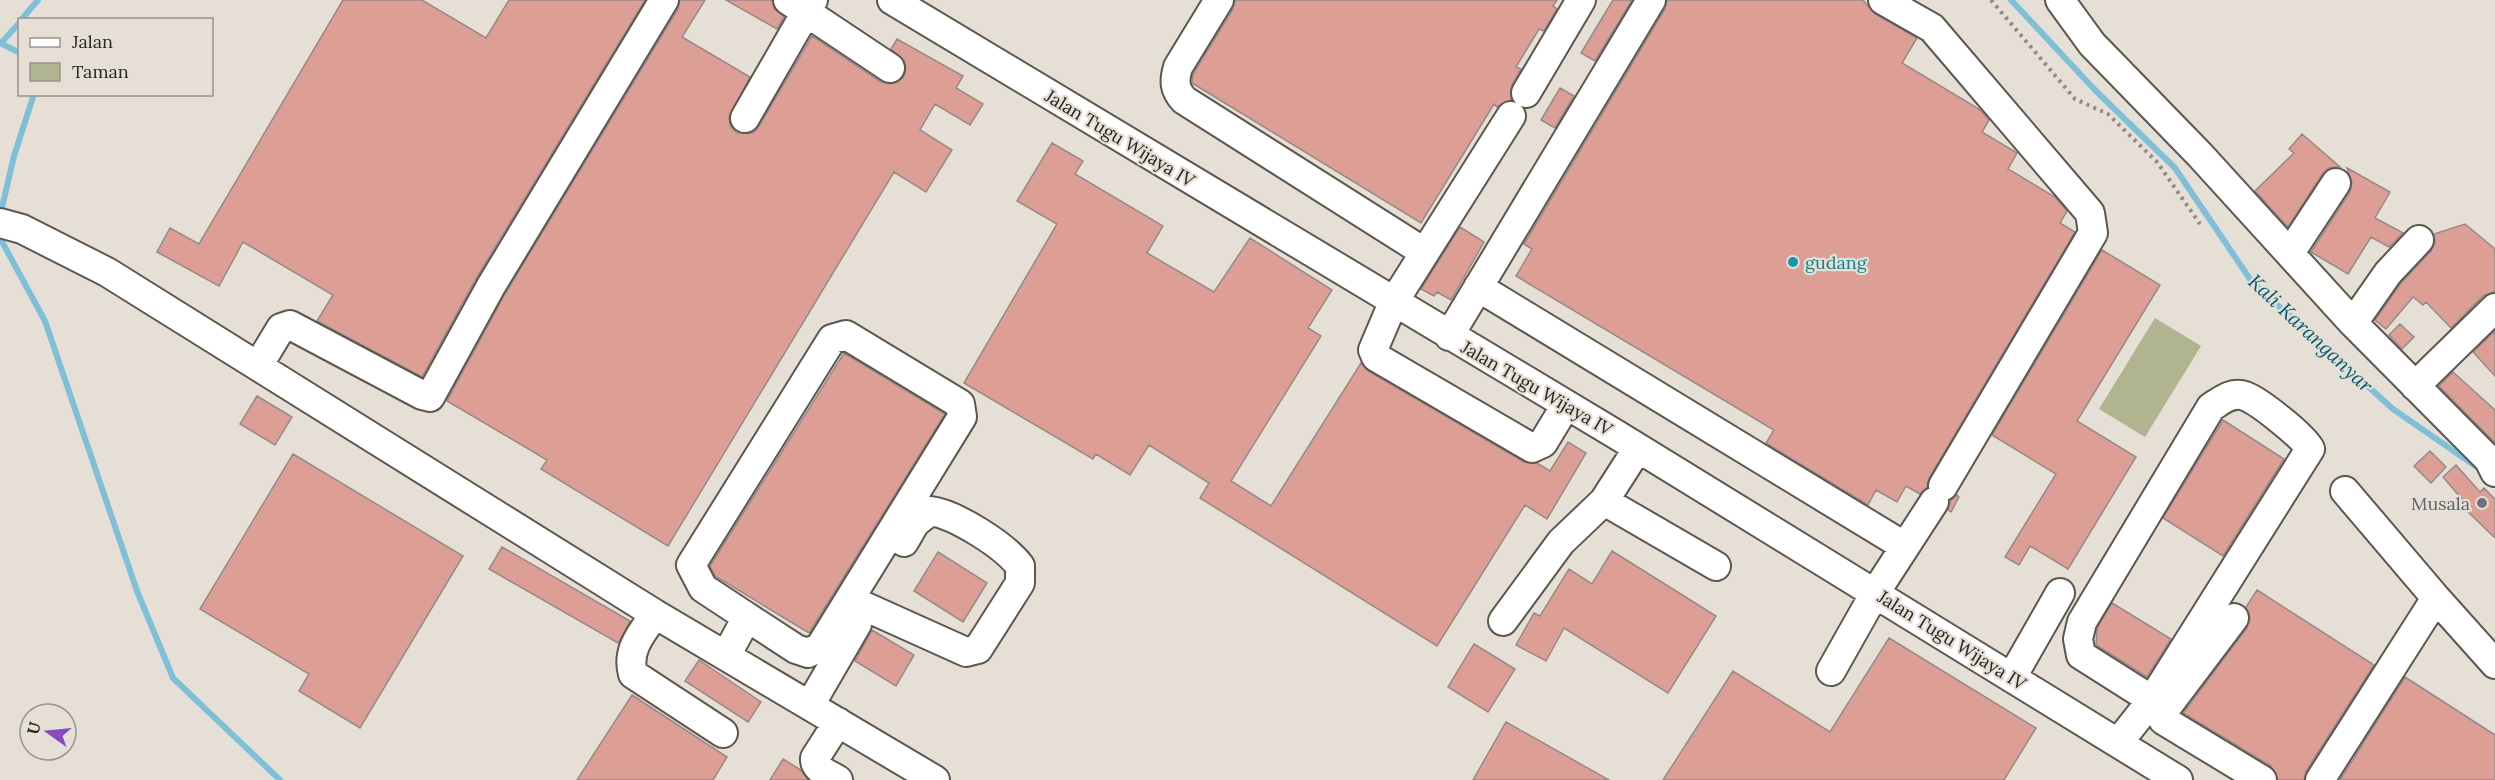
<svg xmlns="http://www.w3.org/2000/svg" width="2495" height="780" font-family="Lora,serif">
<rect width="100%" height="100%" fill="#e5dfd5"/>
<!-- green -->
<path fill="#b0b58f" d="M2155 318 2201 346 2145 437 2099 409Z"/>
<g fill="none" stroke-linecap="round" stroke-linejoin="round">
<!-- stream -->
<path stroke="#7fbfda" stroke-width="6" d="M2011 0 2095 90 2175 168 2252 282 2393 409 2484 472
M21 20 38 0
M0 43 20 53
M1 43 20 22
M0 216 14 156 34 94
M0 238 45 321 137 591 173 678 280 780"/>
</g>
<!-- building -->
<path fill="#dd9e96" stroke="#968a88" stroke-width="1.5" d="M343 0H422L486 38 509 0H645L477 277 422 377 317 321 333 295 243 242 219 286 157 252 170 228 199 244Z
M680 0H705L682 37 750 77 729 117 730 126 737 133H753L759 126 812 36 881 82 890 84 903 78 906 70 904 60 891 49 897 39 963 76 956 88 983 104 970 125 935 104 920 130 952 150 926 192 894 172 668 546 541 469 547 460 447 401 505 294 678 9Z
M726 0H772L774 8 784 17 777 29Z
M1235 0H1557L1553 6 1557 9 1544 31 1539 29 1516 67 1521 69 1512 85 1511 100 1497 107 1494 104 1421 223 1192 83 1193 74 1233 9Z
M1613 0H1632L1595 61 1581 53Z
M1667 0H1863L1875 14 1917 38 1902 63 1979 109 1989 120 1982 132 2017 153 2008 169 2055 197 2067 211 2060 223 2075 232 1929 478 1927 487 1920 494 1906 486 1897 502 1876 490 1868 505 1766 443 1774 430 1516 276 1532 249 1524 244 1665 9Z
M1560 88 1574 96 1555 128 1541 120Z
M2302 134 2340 167 2329 168 2323 173 2288 227 2255 191 2294 153 2289 149Z
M1052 143 1083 161 1075 174 1163 226 1147 253 1214 292 1250 238 1332 290 1308 328 1321 336 1231 481 1271 506 1361 363 1368 371 1524 462 1537 463 1550 471 1568 442 1586 453 1547 519 1525 505 1437 646 1200 498 1209 483 1149 445 1130 475 1096 454 1093 459 964 383 1057 224 1017 201Z
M2347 168 2390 192 2375 218 2403 233 2389 247 2371 237 2348 274 2311 252 2350 192 2352 183Z
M2465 224 2495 249V292L2483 296 2451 328 2426 302 2423 305 2413 297 2386 329 2375 320 2401 283 2431 251 2435 243 2434 234Z
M1460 227 1484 242 1451 300 1437 292 1434 296 1421 289Z
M2102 250 2160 285 2077 421 2136 457 2068 569 2030 546 2019 565 2005 557 2056 474 1992 435Z
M2400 324 2414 337 2402 349 2389 335Z
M2495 331V376L2473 352Z
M844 353 945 414 809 633 715 576 710 566Z
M2453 372 2495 410V443L2439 386Z
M257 396 292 417 275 445 240 424Z
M2223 420 2284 459 2223 556 2163 518Z
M2430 451 2446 467 2431 483 2414 466Z
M293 454 463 556 360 728 299 691 309 674 200 609Z
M2456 465 2480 492 2484 488 2495 499V538L2464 508 2467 505 2443 477Z
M1957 495 1959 497 1951 512 1948 510 1950 501Z
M502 547 630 621 618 643 489 569Z
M1612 551 1716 616 1668 693 1564 628 1546 661 1516 645 1534 613 1540 616 1569 569 1592 584Z
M938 552 987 583 963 622 914 591Z
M2257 590 2374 665 2306 771 2304 780H2278L2271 766 2183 713 2247 628 2250 619 2246 607Z
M2112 603 2171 639 2147 677 2096 645 2097 628Z
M872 630 914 655 896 686 855 661Z
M1889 638 2036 728 2004 780H1663L1733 671 1830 732Z
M1474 644 1515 669 1488 712 1448 687Z
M699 660 761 702 748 722 685 681Z
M2405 677 2495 735V780H2340Z
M632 695 727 757 713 780H577Z
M1506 722 1609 780H1473Z
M783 759 801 770 808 780H770Z"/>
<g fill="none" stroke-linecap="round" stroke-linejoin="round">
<!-- minor casing -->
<g stroke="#5c574f" stroke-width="32">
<path id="minor" d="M788 0 890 68
M892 0 1617 435 2178 780
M1219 0 1178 67C1174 81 1174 89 1184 100L1424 252
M1883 0 1932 28 2090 213 2093 233 1943 486
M2060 0 2092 44 2200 155 2353 323 2489 460 2495 472
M1526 93 1581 0
M1511 116 1393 303 1373 350 1376 357 1532 448 1543 443 1566 405
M745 118 813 0
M0 223 22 229 107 272 655 614 935 780
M2290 253 2336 183
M1478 287 1904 546
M2353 323 2388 273 2419 240
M1449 336 1651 0
M258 366 281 328 290 325 422 395 430 397 491 286 664 0
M2415 386 2495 308
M1638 448 1604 501 1716 566
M2345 491 2436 598
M866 607 966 652 978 649 1020 583V566C1004 545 955 514 930 511L915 523 904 542
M655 614C642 633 626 650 633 674L723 733
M2234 618 2166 708 2163 720 2262 780
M1503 621 1561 542 1604 501
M726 656 747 617 703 588 691 565 832 339 846 335 960 404 962 417 820 647 808 653 796 649 747 617
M1831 671 1875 593 1934 502
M2012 677 2060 593
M810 705 857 624
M2118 743 2152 700 2310 449C2303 436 2259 401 2245 396 2232 391 2221 401 2211 407L2082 622 2078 639 2081 655 2152 700
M838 780C829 774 814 770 815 758L838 722
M2320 780 2436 598 2495 664"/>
</g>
<!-- path -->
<path stroke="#8f8b83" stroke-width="4" stroke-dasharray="3 4.5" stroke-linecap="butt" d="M1991 0 2075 99 2108 114 2157 162 2200 224"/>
<!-- minor -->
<use href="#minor" stroke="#fff" stroke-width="28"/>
</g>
<!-- markers -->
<circle fill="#0f9aa8" stroke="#e5dfd5" stroke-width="2" cx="1793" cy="262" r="6"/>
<circle fill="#6b7280" stroke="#e5dfd5" stroke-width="2" cx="2482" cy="503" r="6"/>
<g text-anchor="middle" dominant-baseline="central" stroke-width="4.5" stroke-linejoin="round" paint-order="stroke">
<!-- street labels -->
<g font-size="18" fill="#262420" stroke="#e5dfd5">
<text transform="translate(1120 138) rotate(31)">Jalan Tugu Wijaya IV</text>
<text transform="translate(1537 388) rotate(30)">Jalan Tugu Wijaya IV</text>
<text transform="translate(1952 640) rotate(32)">Jalan Tugu Wijaya IV</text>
</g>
<!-- culture labels -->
<g font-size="18" fill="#0d838f" stroke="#e5dfd5" text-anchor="start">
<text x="1805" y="262">gudang</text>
</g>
<!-- worship labels -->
<g font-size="18" fill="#5b616d" stroke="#e5dfd5" text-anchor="end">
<text x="2470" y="503">Musala</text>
</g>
<!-- water labels -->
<g font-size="20" font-style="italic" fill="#005b76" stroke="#e5dfd5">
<text transform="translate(2311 333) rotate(43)">Kali Karanganyar</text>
</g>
</g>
<!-- legend -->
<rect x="18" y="18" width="195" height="78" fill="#e5dfd5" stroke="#99948d" stroke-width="1.5"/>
<rect x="30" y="38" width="30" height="9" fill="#ffffff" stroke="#99948d" stroke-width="1.5"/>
<text x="72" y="48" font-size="18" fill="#262420">Jalan</text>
<rect x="30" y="63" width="30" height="18" fill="#b0b58f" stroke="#99948d" stroke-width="1.5"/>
<text x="72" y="78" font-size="18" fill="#262420">Taman</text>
<!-- north arrow -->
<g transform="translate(48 732) rotate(285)"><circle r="28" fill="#e5dfd5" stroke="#99948d" stroke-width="1.5"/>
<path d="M0-4.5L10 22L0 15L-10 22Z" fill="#874ac0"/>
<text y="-9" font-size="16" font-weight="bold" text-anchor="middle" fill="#262420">U</text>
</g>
</svg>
